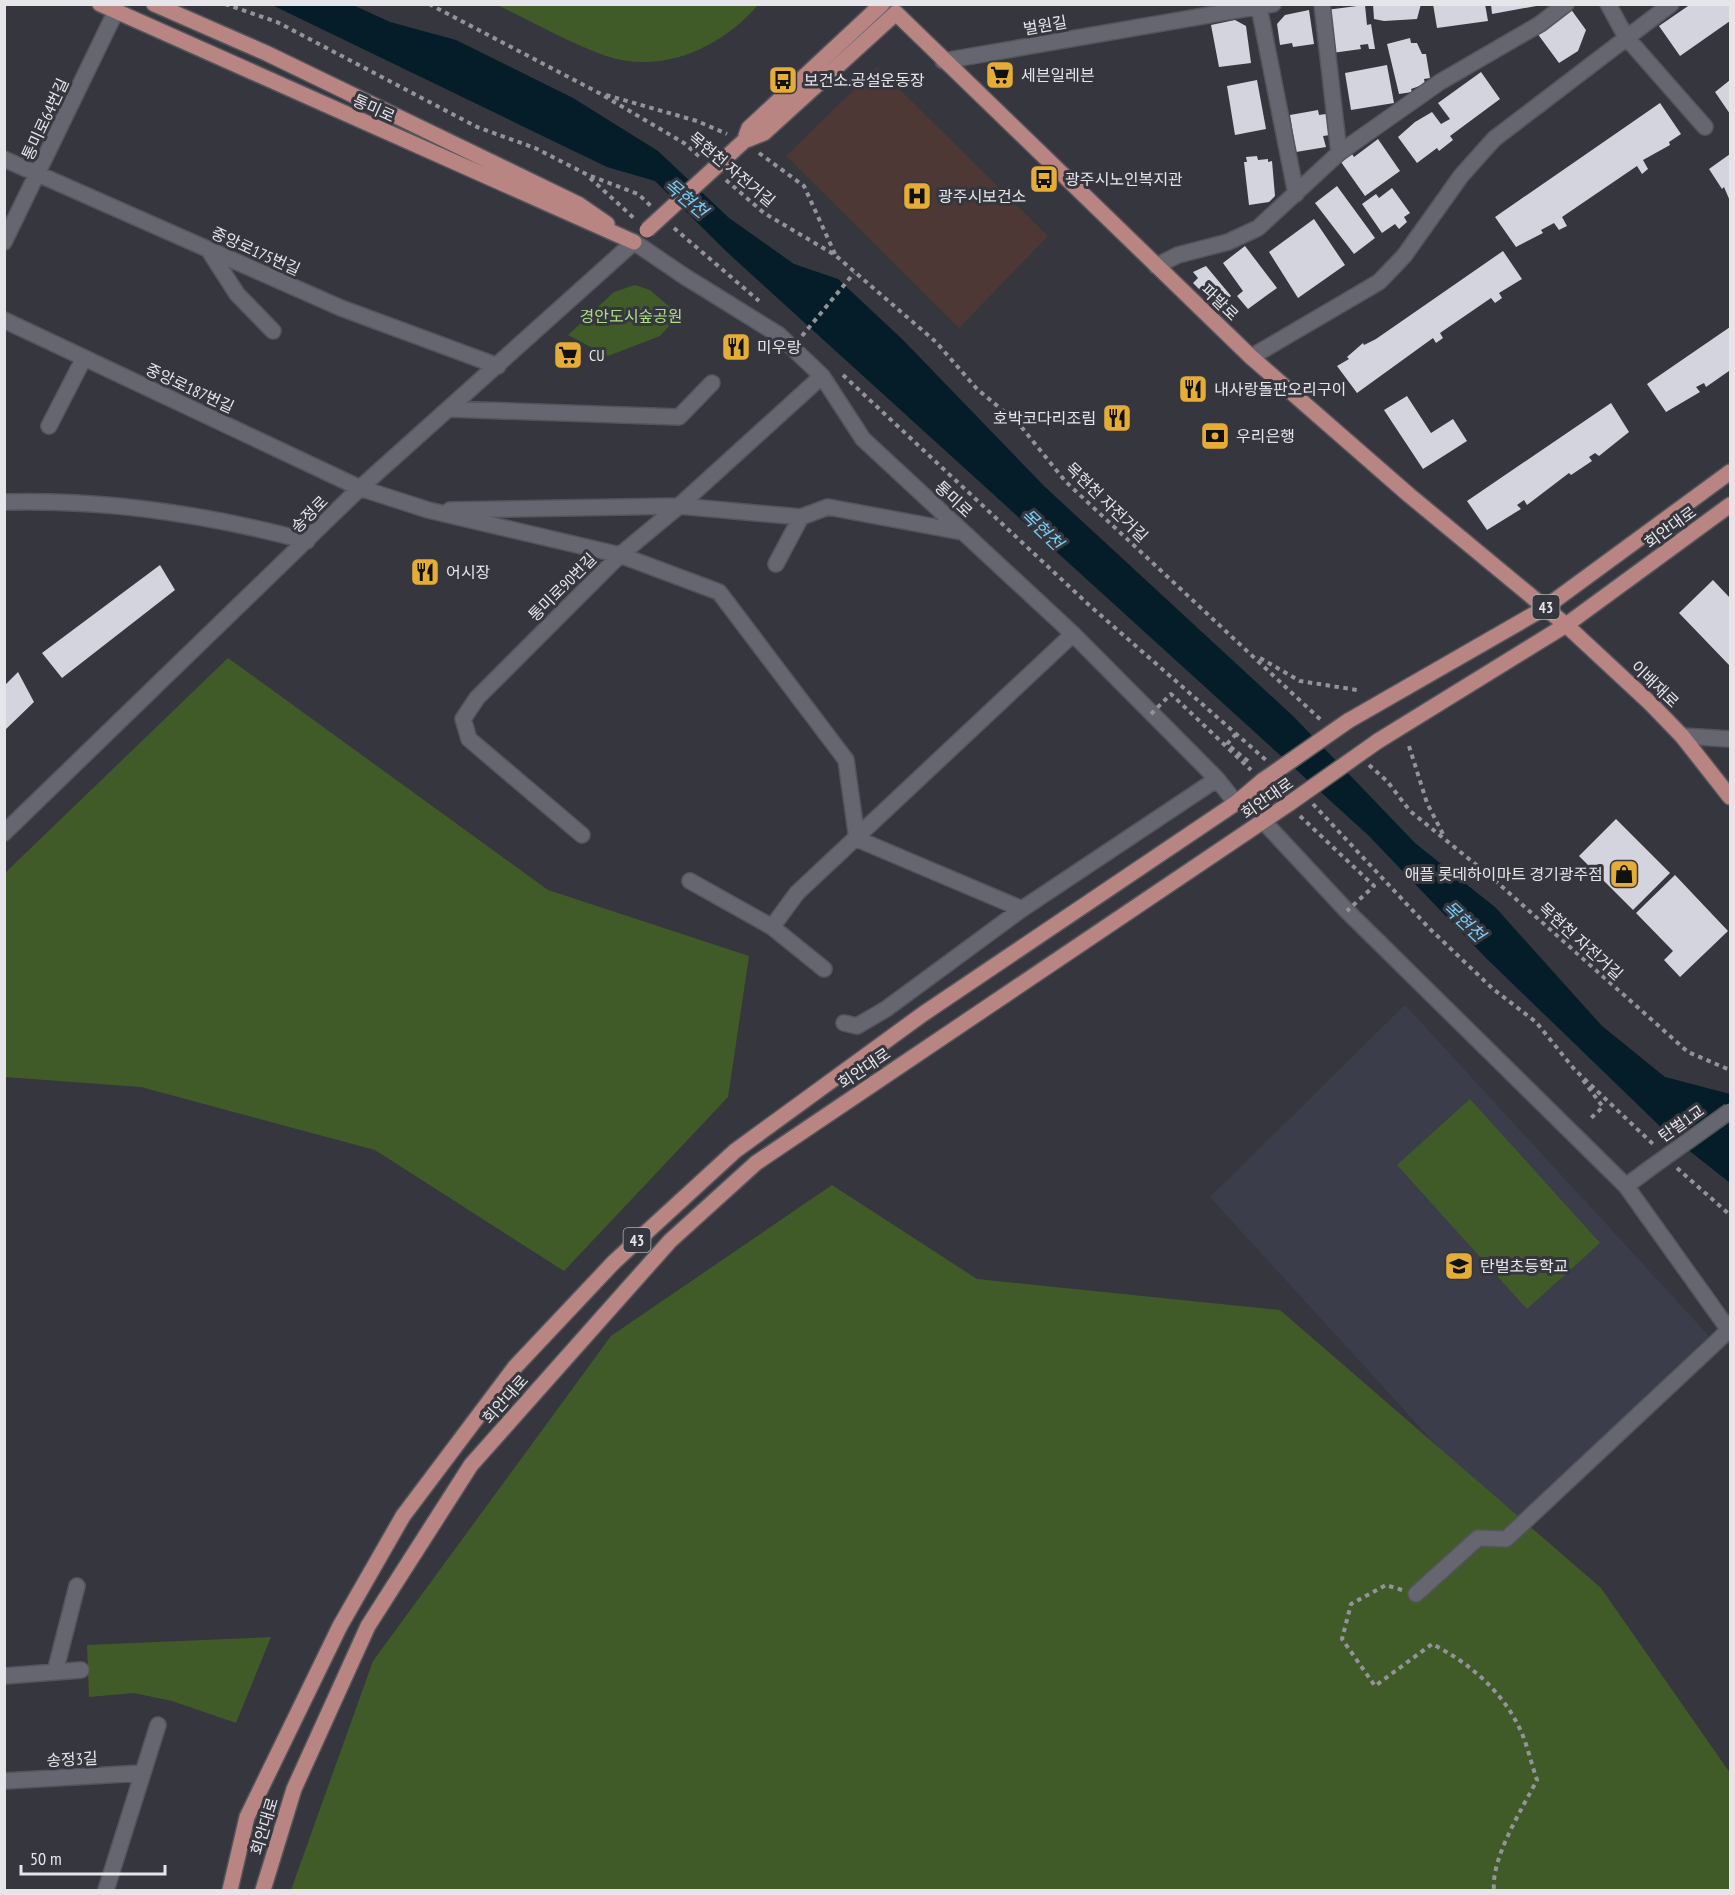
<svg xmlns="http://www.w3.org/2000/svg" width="1735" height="1895" font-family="'PT Sans Narrow','Noto Sans KR',sans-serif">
<rect width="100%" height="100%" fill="#35363e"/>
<!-- built -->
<path fill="#3b3d4b" d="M1405 1005 1709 1336 1510 1526 1210 1197Z"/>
<!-- medical -->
<path fill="#4d3835" d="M877 67 1048 236 959 328 786 156Z"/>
<!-- green -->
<path fill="#415b28" d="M497 5 758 4V5C722 47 663 75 606 56 569 43 533 22 497 5Z
M635 285 650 290 679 315 660 336 608 356 568 335 614 292Z
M228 658 548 890 749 956 728 1097 564 1271 375 1150 141 1087 5 1077V873Z
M1470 1099 1600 1243 1527 1309 1397 1165Z
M832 1185 977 1279 1280 1310 1601 1588 1730 1773V1890H291L373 1661 611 1336Z
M271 1637 236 1723 172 1701 134 1693 89 1697 87 1645Z"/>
<!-- water -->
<path fill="#041d28" d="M272 5H353L390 22 456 40 573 98 658 151 729 218 794 264 838 279 903 340 1044 486 1294 717 1415 843 1496 908 1602 1026 1665 1077 1730 1094V1183L1667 1133 1486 958 1368 835 728 253 655 181 607 167Z"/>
<!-- building -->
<path fill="#d3d4de" d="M1373 4H1421L1417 19 1384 21 1374 19Z
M1433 4H1485L1488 21 1437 28Z
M1491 4H1547L1492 14Z
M1691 4H1730V21L1680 56 1659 26Z
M1365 5 1367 25 1371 24 1375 49H1369L1368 44 1360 45 1361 49 1332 53 1326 10Z
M1570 8 1586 30 1578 51 1559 63 1537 33Z
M1309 10 1314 44 1293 47 1292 43 1280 45 1277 24 1285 15Z
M1235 20 1246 26 1251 63 1219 67 1211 25Z
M1410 38 1411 43H1417L1422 54H1426L1430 78 1424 79 1425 84 1411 89 1412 92 1399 94 1387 44Z
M1387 65 1394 103 1351 110 1345 73Z
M1481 72 1500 99 1450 136 1453 140 1439 151 1437 148 1417 163 1398 137 1415 122 1432 112 1441 124 1450 119 1438 103Z
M1257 80 1266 129 1235 135 1227 86Z
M1730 80V114L1715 92Z
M1660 103 1681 134 1669 142 1670 145 1643 160 1648 169 1642 174 1637 166 1562 217 1567 226 1559 230 1554 223 1541 230 1543 233 1516 247 1495 217Z
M1318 110 1319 115 1326 114 1330 135 1323 136 1326 147 1296 152 1290 115Z
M1378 139 1400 171 1365 196 1341 162 1352 154 1354 157Z
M1730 154V201L1724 187 1722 189 1709 169Z
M1257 156 1258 160 1268 159V162L1272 161 1275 196 1269 202 1249 205 1244 162H1247L1246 157Z
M1337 186 1375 238 1354 254 1315 203Z
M1392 188 1410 213 1404 217 1407 222 1399 229 1395 224 1382 233 1362 204 1376 194 1379 198Z
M1314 219 1345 265 1298 298 1269 252Z
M1245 246 1277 288 1248 309 1237 296 1243 291 1223 263Z
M1503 251 1522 279 1499 293 1502 298 1495 303 1491 298 1440 333 1443 338 1436 343 1433 338 1357 393 1337 366 1349 359 1347 357 1363 343 1364 345 1376 339Z
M1206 266 1231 296 1218 308 1193 283 1198 278 1193 272Z
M1730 327 1729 371 1706 387 1704 383 1696 387 1700 392 1666 412 1647 384Z
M1407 396 1431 433 1453 419 1467 441 1423 469 1384 410Z
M1611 403 1629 432 1599 456 1595 453 1589 457 1592 461 1571 475 1569 473 1527 505 1524 500 1517 505 1521 509 1487 530 1467 501Z
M160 565 175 590 62 678 42 653Z
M1713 580 1730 598V666L1679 613Z
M18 672 34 702 5 730V685Z
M1616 819 1670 873 1633 910 1579 856Z
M1675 875 1728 931 1680 977 1664 960 1673 951 1636 913Z"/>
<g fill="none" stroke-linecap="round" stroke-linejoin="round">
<!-- minor casing -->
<g stroke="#54555b" stroke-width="18">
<path id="minor" d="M1322 4 1339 153
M1608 4 1626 37 1705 127
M1259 7 1296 194
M834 58 890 8
M943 61 1273 4
M4 159 341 308 498 366
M4 242 116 11
M208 249 237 294 273 331
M1156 266 1178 255 1228 242 1258 228 1339 153 1440 82 1540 24 1566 4
M4 320 360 488 428 510 620 555 719 592 846 760 857 839 1022 909
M1251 357 1379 282 1404 256 1461 176 1494 139 1671 4
M449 409 679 417 712 383
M49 426 84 358
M4 502C105 499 210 515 307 541
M450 510 679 506 801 517 828 507 962 532
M776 564 801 517
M1682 736 1730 739
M1264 822 1347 911 1626 1186 1653 1166
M4 833 360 488 634 242 684 276 779 335 822 376 863 439 1073 634 1217 779 1236 803
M582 835 469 739 463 719 477 698 620 555 679 506 822 376
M690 881 772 927 824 969
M772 927 797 893 1073 634
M844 1023 857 1026 886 1009 1022 909 1217 779
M1416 1594 1478 1538 1506 1539 1729 1330 1626 1186
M55 1672 77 1586
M4 1676 81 1670
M4 1781 142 1773
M106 1890 158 1725"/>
</g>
<!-- major casing -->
<g stroke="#54555b" stroke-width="18">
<path id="major" d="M100 4 634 242
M154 4 266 53 578 204 607 224
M744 141 764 133 896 13 1251 357 1409 495 1566 625 1650 703 1682 736 1730 797
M744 141 749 128 882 4
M1348 721 1543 609 1730 472
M1378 741 1566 625 1730 505
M230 1890 247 1817 340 1626 403 1516 515 1367 614 1262 735 1151 923 1014 1236 803 1262 781
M263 1890 294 1789 368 1626 471 1465 670 1241 756 1163 1290 803"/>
</g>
<!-- path -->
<path stroke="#93949a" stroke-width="4" stroke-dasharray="4.5 4.5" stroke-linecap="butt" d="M225 4 277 22 477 127 535 148 588 175 638 194 651 206
M429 4 599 93 684 143 702 159
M606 95 697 121 727 134
M759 153 804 186 835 254
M590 178 636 220
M726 180 764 213 835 255 936 342 977 389 1019 424 1066 482 1322 721
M674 228 759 301
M802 336 854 273
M843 375 1089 605 1266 760
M1260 658 1300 681 1357 690
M1236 734 1227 744 1249 762
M1409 746 1427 803 1444 836
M1369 765 1387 781 1410 811 1490 876 1688 1052 1730 1070
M1313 804 1430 929 1493 989 1536 1022 1575 1070 1655 1146
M1583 1080 1603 1107 1591 1118
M1677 1168 1730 1215
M1402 1590 1386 1585 1351 1604 1342 1639 1375 1686 1432 1644C1468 1662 1501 1690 1519 1727 1527 1743 1531 1763 1537 1780 1522 1809 1491 1858 1494 1890"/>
<!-- minor -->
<use href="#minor" stroke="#65666f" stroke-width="15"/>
<!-- major -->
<use href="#major" stroke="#b88582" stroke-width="15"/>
<!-- minor-bridge casing -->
<g stroke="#54555b" stroke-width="18" stroke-linecap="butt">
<path id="minor-bridge" d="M1653 1166 1730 1111"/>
</g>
<!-- major-bridge casing -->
<g stroke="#54555b" stroke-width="18" stroke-linecap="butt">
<path id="major-bridge" d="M647 230 744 141
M1262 781 1348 721
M1290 803 1378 741"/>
</g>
<!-- path-bridge -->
<path stroke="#93949a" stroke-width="4" stroke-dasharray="4.5 4.5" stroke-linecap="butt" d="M1151 714 1171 694 1251 770
M1300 816 1374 886 1347 911"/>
<!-- minor-bridge -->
<use href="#minor-bridge" stroke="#65666f" stroke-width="15"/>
<!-- major-bridge -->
<use href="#major-bridge" stroke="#b88582" stroke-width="15"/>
</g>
<!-- icons -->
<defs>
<g id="supermarket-square" transform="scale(1.5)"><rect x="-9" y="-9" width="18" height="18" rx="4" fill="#e6ad36" stroke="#35363e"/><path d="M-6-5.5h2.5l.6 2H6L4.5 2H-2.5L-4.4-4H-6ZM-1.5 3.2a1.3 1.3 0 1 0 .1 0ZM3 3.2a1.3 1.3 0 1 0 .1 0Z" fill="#111"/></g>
<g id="bus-square" transform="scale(1.5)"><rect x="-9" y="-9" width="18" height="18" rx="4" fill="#e6ad36" stroke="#35363e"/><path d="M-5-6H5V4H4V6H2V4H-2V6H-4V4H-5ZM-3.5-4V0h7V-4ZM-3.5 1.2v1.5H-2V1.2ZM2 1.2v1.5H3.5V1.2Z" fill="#111"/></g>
<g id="hospital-square" transform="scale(1.5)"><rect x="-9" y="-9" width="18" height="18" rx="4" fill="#e6ad36" stroke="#35363e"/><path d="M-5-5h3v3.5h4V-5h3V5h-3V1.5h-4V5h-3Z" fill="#111"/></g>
<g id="restaurant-square" transform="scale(1.5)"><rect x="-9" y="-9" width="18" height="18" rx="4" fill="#e6ad36" stroke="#35363e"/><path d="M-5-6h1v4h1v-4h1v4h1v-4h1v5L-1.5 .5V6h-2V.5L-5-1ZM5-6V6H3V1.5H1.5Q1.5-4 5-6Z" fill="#111"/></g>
<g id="bank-square" transform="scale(1.5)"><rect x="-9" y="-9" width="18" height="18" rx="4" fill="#e6ad36" stroke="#35363e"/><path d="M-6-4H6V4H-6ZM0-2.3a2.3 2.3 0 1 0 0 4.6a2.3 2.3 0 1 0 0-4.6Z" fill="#111"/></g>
<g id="shop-square" transform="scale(1.5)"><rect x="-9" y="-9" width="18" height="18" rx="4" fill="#e6ad36" stroke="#35363e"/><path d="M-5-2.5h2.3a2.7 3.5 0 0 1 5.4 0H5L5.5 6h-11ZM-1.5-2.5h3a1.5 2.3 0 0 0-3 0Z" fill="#111"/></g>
<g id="school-square" transform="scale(1.5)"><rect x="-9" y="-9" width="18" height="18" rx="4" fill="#e6ad36" stroke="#35363e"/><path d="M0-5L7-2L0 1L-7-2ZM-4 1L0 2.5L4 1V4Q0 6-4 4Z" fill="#111"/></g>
</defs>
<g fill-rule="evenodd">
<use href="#supermarket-square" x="1000" y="75"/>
<use href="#bus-square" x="783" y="80"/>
<use href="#bus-square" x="1044" y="179"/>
<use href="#hospital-square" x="917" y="196"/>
<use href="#restaurant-square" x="736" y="347"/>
<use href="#supermarket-square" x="568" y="355"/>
<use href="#restaurant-square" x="1193" y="389"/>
<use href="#restaurant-square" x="1117" y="418"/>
<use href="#bank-square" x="1215" y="436"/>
<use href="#restaurant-square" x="425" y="572"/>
<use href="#shop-square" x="1624" y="874"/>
<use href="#school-square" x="1459" y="1266"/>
</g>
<g text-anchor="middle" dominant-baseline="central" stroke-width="6" stroke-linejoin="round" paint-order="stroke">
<!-- shield labels -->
<g fill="#35363e" stroke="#b0b0b6" stroke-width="1.5">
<rect x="1532.5" y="595" width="27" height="24" rx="4.5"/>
<rect x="623.5" y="1228" width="27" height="24" rx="4.5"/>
</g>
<g font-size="15" font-weight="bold" fill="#e5e5ea">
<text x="1546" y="607">43</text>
<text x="637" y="1240">43</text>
</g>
<!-- street labels -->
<g font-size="16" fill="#e5e5ea" stroke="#35363e">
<text transform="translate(1045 25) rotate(-10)">벌원길</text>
<text transform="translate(374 108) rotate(24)">통미로</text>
<text transform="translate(45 119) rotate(-65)">통미로64번길</text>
<text transform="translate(732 169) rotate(40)">목현천 자전거길</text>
<text transform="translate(256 251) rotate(24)">중앙로175번길</text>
<text transform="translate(1220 302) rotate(44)">파발로</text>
<text transform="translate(190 388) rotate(25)">중앙로187번길</text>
<text transform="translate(954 499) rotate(43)">통미로</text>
<text transform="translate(1107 502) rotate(44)">목현천 자전거길</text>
<text transform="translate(309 514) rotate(-45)">송정로</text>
<text transform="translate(1670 527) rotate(-36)">회안대로</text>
<text transform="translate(562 587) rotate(-45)">통미로90번길</text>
<text transform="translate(1655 684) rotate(44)">이배재로</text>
<text transform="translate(1267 798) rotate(-35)">회안대로</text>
<text transform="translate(1581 941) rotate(42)">목현천 자전거길</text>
<text transform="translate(864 1068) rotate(-34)">회안대로</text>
<text transform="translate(1681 1123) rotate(-35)">탄벌1교</text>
<text transform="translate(505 1399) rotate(-48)">회안대로</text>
<text transform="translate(72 1759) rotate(-3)">송정3길</text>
<text transform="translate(264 1826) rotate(-73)">회안대로</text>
</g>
<!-- poi labels -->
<g font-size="16" fill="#e5e5ea" stroke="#35363e" text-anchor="start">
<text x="1021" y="75">세븐일레븐</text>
<text x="804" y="80">보건소.공설운동장</text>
<text x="1065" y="179">광주시노인복지관</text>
<text x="938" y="196">광주시보건소</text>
<text x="757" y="347">미우랑</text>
<text x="589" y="355">CU</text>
<text x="1214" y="389">내사랑돌판오리구이</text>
<text x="1096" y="418" text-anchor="end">호박코다리조림</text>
<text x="1236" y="436">우리은행</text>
<text x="446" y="572">어시장</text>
<text x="1603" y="874" text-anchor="end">애플 롯데하이마트 경기광주점</text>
<text x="1480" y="1266">탄벌초등학교</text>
</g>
<!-- park labels -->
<g font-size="16" fill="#afde86" stroke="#35363e">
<text x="631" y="316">경안도시숲공원</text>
</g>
<!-- water labels -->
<g font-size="18" font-style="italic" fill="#77cdf5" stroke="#35363e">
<text transform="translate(686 198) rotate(40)">목현천</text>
<text transform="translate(1042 529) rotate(44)">목현천</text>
<text transform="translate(1464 921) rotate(43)">목현천</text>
</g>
</g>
<!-- border -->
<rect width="1735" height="1895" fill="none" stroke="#e5e5ea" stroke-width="12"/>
<!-- scale -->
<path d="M21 1865v9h144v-9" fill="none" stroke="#e5e5ea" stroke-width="3"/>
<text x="30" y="1865" font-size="18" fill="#e5e5ea" stroke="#35363e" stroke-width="4.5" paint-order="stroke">50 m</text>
</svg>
